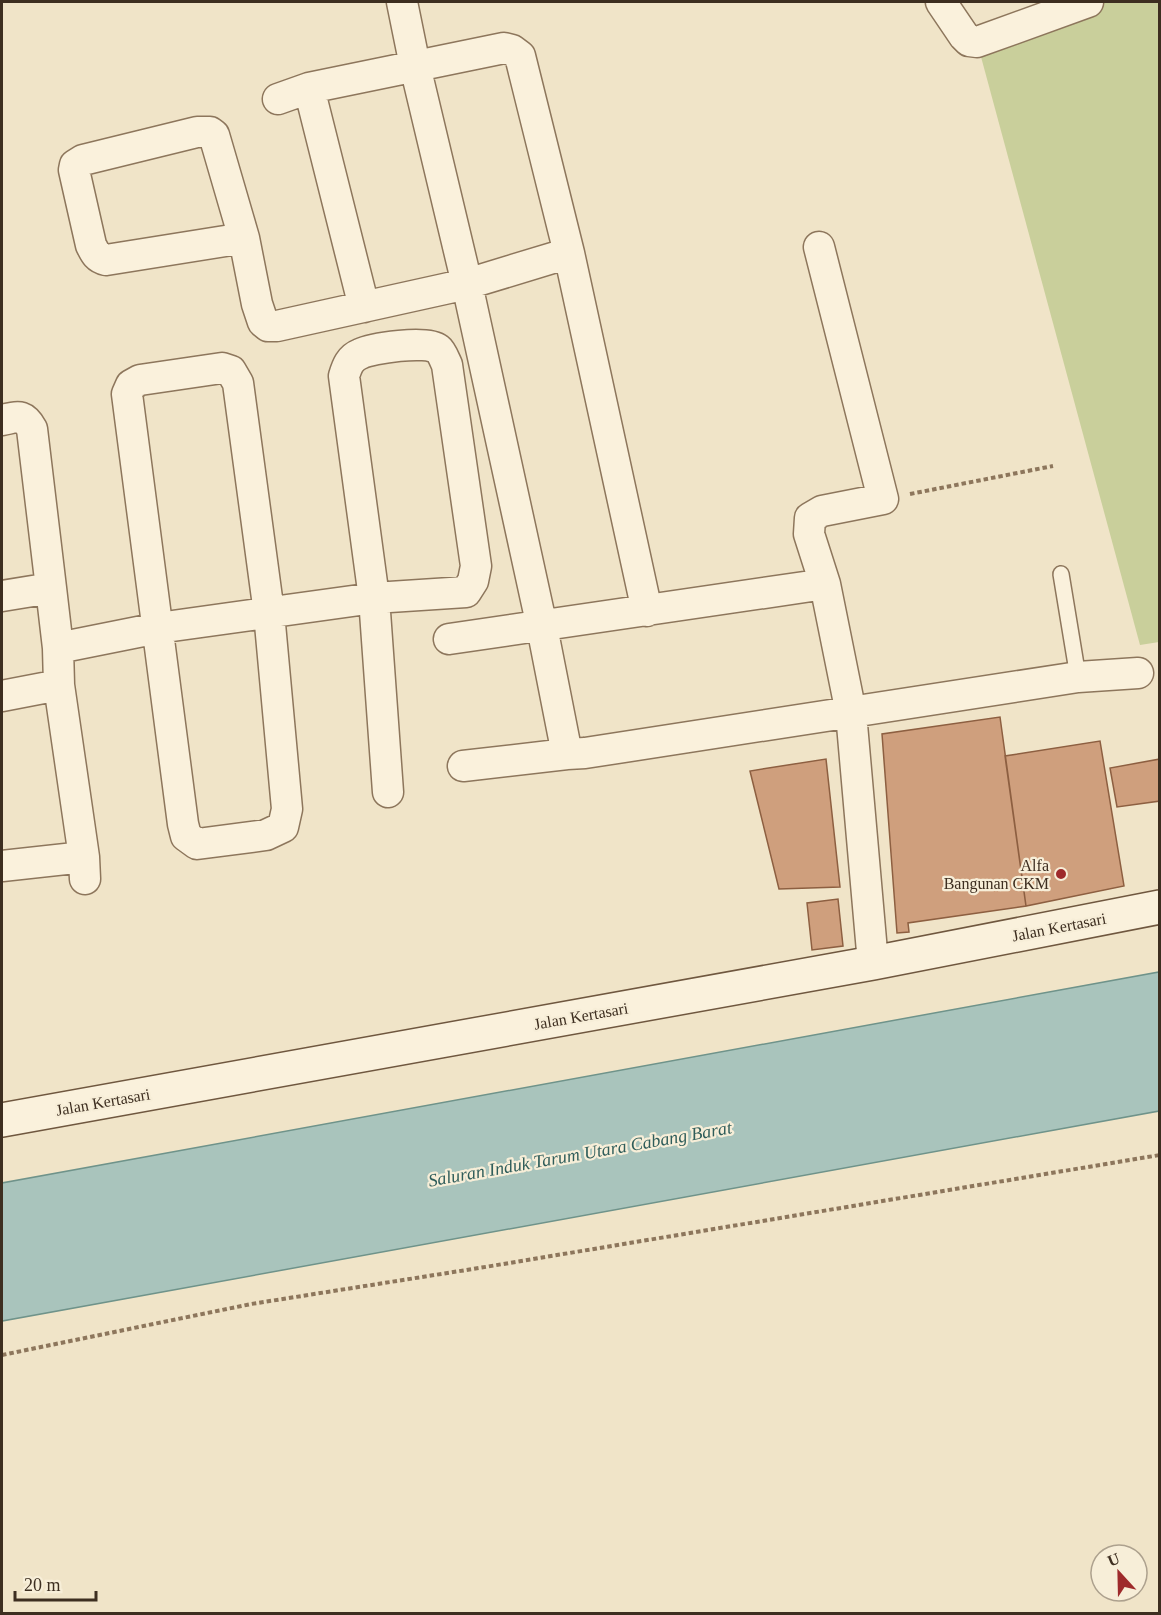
<svg xmlns="http://www.w3.org/2000/svg" width="1161" height="1615" font-family="'Times New Roman',serif">
<rect width="100%" height="100%" fill="#f0e4c8"/>
<!-- green -->
<path fill="#c9cf9b" d="M1104 2H1159V642L1140 645 977 42Z"/>
<!-- water -->
<path fill="#a9c4bc" stroke="#6f938a" stroke-width="1.5" d="M1159 972V1111L2 1321V1183Z"/>
<!-- building -->
<path fill="#cf9f7d" stroke="#8d5f41" stroke-width="1.5" d="M1000 717 1026 906 908 923 909 932 897 933 882 734Z
M1100 741 1124 886 1026 906 1005 756Z
M826 759 840 887 779 889 750 771Z
M1160 759V801L1117 807 1110 768Z
M838 899 843 946 812 950 807 903Z"/>
<g fill="none" stroke-linecap="round" stroke-linejoin="round">
<!-- lane casing -->
<g stroke="#8d765c" stroke-width="18">
<path id="lane" d="M1061 574 1078 677"/>
</g>
<!-- street casing -->
<g stroke="#8d765c" stroke-width="33">
<path id="street" d="M402 2 415 66 467 284 542 627 567 754 585 753 1078 677 1138 673
M941 2 964 36 969 41 977 42 1088 2
M309 88 364 307
M278 99 309 88 504 48 512 50 520 56 569 253 647 611
M244 238 106 260C97 258 95 253 91 245L74 170 75 165 83 160 197 132H210L214 135 244 238 257 304 263 322 268 326H277L467 284 569 253
M819 247 883 499 822 511 810 518 809 534 825 584 851 713 873 963
M222 368 231 371 238 383 269 613 287 809 283 827 266 835 197 844 186 836 183 824 127 394 131 385 140 380Z
M2 420C18 417 23 413 32 429L51 588
M2 596 51 588 58 648 59 685 2 696
M449 639 825 584
M58 648 158 628 374 598 466 592 473 581 476 566 447 365C445 361 442 352 438 349 427 340 372 348 360 354 350 358 347 366 344 376L374 598 388 792
M59 685 84 857 85 879
M463 766 567 754
M2 866 84 857"/>
</g>
<!-- secondary casing -->
<g stroke="#6f573f" stroke-width="36">
<path id="secondary" d="M2 1120 873 963 1160 907"/>
</g>
<!-- path -->
<path stroke="#8d765c" stroke-width="4" stroke-dasharray="4.5 3" stroke-linecap="butt" d="M910 494 1053 466
M2 1355 251 1304 479 1268 1160 1155"/>
<!-- lane -->
<use href="#lane" stroke="#faf1dc" stroke-width="15"/>
<!-- street -->
<use href="#street" stroke="#faf1dc" stroke-width="30"/>
<!-- secondary -->
<use href="#secondary" stroke="#faf1dc" stroke-width="33"/>
</g>
<!-- markers -->
<circle fill="#9e2a2b" stroke="#f7eed8" stroke-width="2" cx="1061" cy="874" r="6"/>
<g text-anchor="middle" dominant-baseline="central" stroke-width="4.5" stroke-linejoin="round" paint-order="stroke">
<!-- poi labels -->
<g font-size="16" fill="#3d2e20" stroke="#f7eed8" text-anchor="end">
<text x="1049" y="865">Alfa<tspan x="1049" dy="18">Bangunan CKM</tspan></text>
</g>
<!-- street labels -->
<g font-size="16" fill="#3d2e20" stroke="#f7eed8">
<text transform="translate(1059 927) rotate(-11)">Jalan Kertasari</text>
<text transform="translate(581 1016) rotate(-10)">Jalan Kertasari</text>
<text transform="translate(103 1102) rotate(-10)">Jalan Kertasari</text>
</g>
<!-- water labels -->
<g font-size="18" font-style="italic" fill="#2f5d5a" stroke="#f7eed8">
<text transform="translate(580 1154) rotate(-10)">Saluran Induk Tarum Utara Cabang Barat</text>
</g>
</g>
<!-- border -->
<rect width="1161" height="1615" fill="none" stroke="#3d2e20" stroke-width="6"/>
<!-- north arrow -->
<g transform="translate(1119 1573) rotate(338)"><circle r="28" fill="#f7eed8" stroke="#ada18e" stroke-width="1.5"/>
<path d="M0-4.5L10 22L0 15L-10 22Z" fill="#9e2a2b"/>
<text y="-9" font-size="16" font-weight="bold" text-anchor="middle" fill="#3d2e20">U</text>
</g>
<!-- scale -->
<path d="M15 1591v9h81v-9" fill="none" stroke="#3d2e20" stroke-width="3"/>
<text x="24" y="1591" font-size="18" fill="#3d2e20" stroke="#f7eed8" stroke-width="4.5" paint-order="stroke">20 m</text>
</svg>
